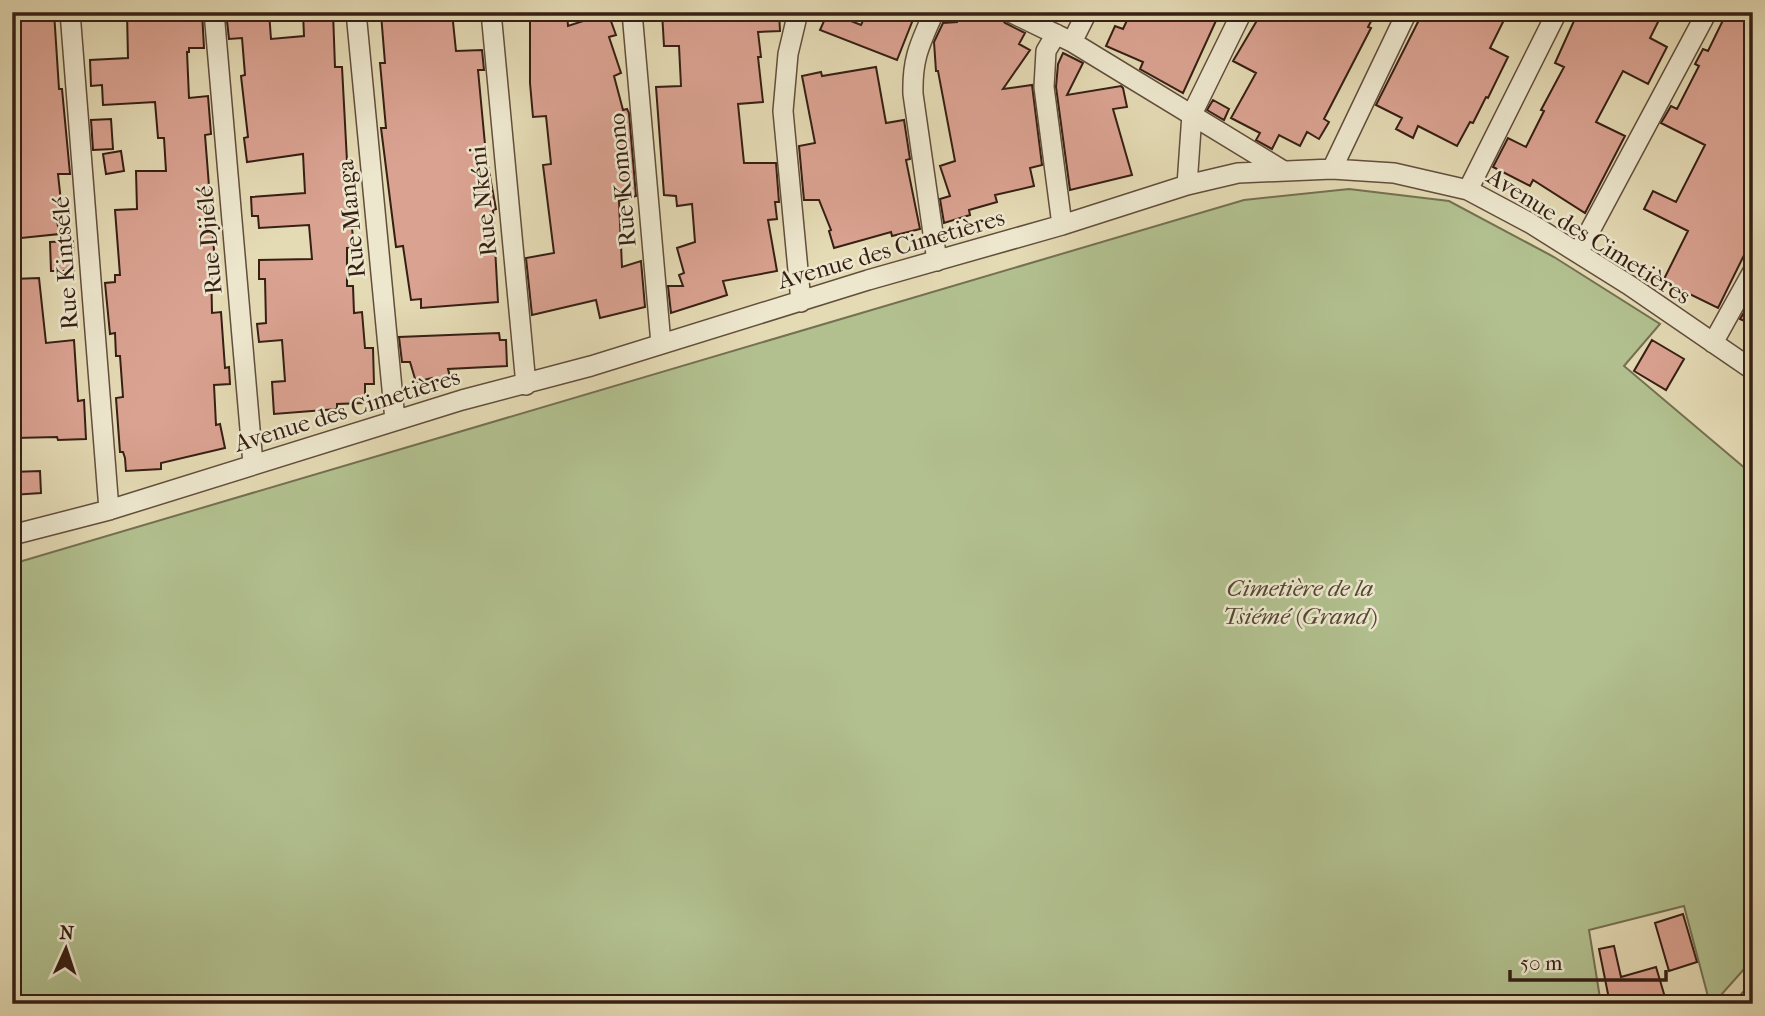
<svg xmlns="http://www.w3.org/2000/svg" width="1765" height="1016" font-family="'IM FELL French Canon',serif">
<rect width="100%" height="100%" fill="#e4dab4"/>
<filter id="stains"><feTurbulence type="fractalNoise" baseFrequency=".00286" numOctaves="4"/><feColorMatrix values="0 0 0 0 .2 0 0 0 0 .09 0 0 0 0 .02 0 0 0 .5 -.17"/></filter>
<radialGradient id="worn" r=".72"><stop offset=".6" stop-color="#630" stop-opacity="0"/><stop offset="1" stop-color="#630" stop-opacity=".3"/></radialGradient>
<!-- green -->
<path fill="#b2c08f" stroke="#747052" stroke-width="2" d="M1349 189 1449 201 1554 257 1660 324 1624 366 1753 475V959L1713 1004H1710L1684 906 1589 930 1601 1004H12V564L1244 200Z"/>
<!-- building -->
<path fill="#daa291" stroke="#361f14" stroke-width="2" d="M14 12H54L59 89H62L70 174H58L62 211 56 212 59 234 12 239Z
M127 12H202L204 48H189V52H187L189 98 208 96 211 134 205 135 215 263 211 264 212 313 221 312 225 368 229 367 230 384 214 385 216 425 220 424 225 448 161 463V469L126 471 125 458 123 452H120L116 398 123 397 120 356H116L115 333 110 334 105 283 115 282V275H120L115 210 137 209 136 171H166L164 138H158L155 102 103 105 102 85 91 86 90 60 128 58Z
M226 12H269L271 39 304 36 303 12H333L335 67H342L347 161 353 160 355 188H348L354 248H347V286H353L354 313 362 312 365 348H373L374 384H365V403L337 404V409L274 414 272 382 285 381 282 340 259 342 257 324 266 323 265 279H259V260L312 259 309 225 259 228 258 216H252L251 197 305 193 303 154 247 162 244 138 248 137 241 76 245 75 242 38 229 39Z
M404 12H452L456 51 482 50 484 70H478L486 155 496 209 493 210 498 302 421 308V299L411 300 403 246 396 247 381 128H386L380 63H385L381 14Z
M530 12H567L568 26 608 13 616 35 609 37 621 73 614 76 623 110 627 109 629 113 636 196 619 201 622 267 641 261 645 307 600 318 596 300 532 315 526 258 554 253 543 165 551 164 546 116 533 117 530 83Z
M662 12H779L780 31 758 32 761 57H758L763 102 738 104 744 163H776L779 202H775L777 219 768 220 777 271 723 281 727 295 671 313 668 286H683L679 275 684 273 677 248 695 242 692 204 677 206 676 196 664 195 656 87 681 86 679 46H664Z
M828 12 861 25 867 12H916L897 60 820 30Z
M1141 12H1220L1183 93 1140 69 1143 62 1106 46 1115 26 1123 29 1129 16 1138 20Z
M1262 12H1376L1368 27 1371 28 1324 119 1329 122 1319 139 1307 132 1300 146 1279 135 1272 149 1256 140 1260 133 1231 118 1256 73 1233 61Z
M1423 12H1508L1490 48 1508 57 1488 98 1486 97 1473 123 1470 122 1457 146 1418 126 1413 138 1396 129 1402 118 1376 105Z
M1578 12H1663L1650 38 1667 47 1648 84 1623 71 1596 122 1625 136 1585 213 1533 180 1530 186 1493 167 1508 138 1526 147 1544 111 1541 110 1564 67 1555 63Z
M1727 12H1753V223L1745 238 1751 241 1718 308 1663 281 1688 231 1644 209 1653 191 1676 202 1705 145 1661 123 1671 106 1677 109 1699 66 1695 64 1703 49 1708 51Z
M998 15 1005 23 1025 33 1019 44 1030 50 1003 89 1032 85 1042 165 1030 168 1034 186 995 195 997 202 969 210 970 215 944 223 940 199 950 196 940 166 955 161 938 71H936L934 42 943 23 957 22V17Z
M1063 53 1083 63 1067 95 1121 86 1123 88 1127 107 1113 109 1132 175 1070 190 1056 87 1058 64Z
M876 67 886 123 904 120 910 159 906 160 920 229 892 236 891 232 834 248 829 231 831 230 819 200H804L799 146 815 143 802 76 821 72 822 76Z
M1213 100 1229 109 1224 120 1207 110Z
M111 119 113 149 93 150 91 120Z
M121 151 124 171 106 174 103 154Z
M73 241 74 271H51L50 242Z
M39 278 46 343 74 340 78 401 84 400 86 439 58 440 57 437 15 438 14 430H12V279Z
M1749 304 1753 307V325L1740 319Z
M499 333 500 340H506L507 366 448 369 451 381 433 384 432 378 416 382 410 362H402L399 337Z
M1652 340 1684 359 1666 390 1634 371Z
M40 471 41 493 12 495V472Z
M1683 914 1697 962 1669 971 1655 923Z
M1614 946 1621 977 1656 967 1667 1004H1610L1599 949Z"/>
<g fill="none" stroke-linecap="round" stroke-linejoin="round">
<!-- minor casing -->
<g stroke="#624e3c" stroke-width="22">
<path id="minor" d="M70 12 109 510
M214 12 253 464
M356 12 395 420
M491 12 526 385
M632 12 661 344
M798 12 788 54 783 111 801 302
M934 12C920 44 912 58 913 94L937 261
M1010 12 1072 42 1282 170
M1056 34 1046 51 1044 87 1062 225
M1072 42 1087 12
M1332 169 1407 12
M1187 185 1192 114 1242 12
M1468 190 1557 12
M1578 253 1707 12
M1713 343 1753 271
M12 535 109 510 462 400 591 366 868 280 1062 225 1187 185 1238 173 1332 169 1394 173 1468 190 1530 223 1629 285 1753 370
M1746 1004 1753 996"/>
</g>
<!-- minor -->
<use href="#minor" stroke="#ede7ce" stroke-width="19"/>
</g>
<g text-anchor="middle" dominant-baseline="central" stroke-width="5" stroke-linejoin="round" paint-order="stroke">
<!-- street labels -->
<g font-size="24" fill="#361f14" stroke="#ede7ce">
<text transform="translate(622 180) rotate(-95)">Rue Komono</text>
<text transform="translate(483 201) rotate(-96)">Rue Nkéni</text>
<text transform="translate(351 219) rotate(-96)">Rue Manga</text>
<text transform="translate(1589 236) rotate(32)">Avenue des Cimetières</text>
<text transform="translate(209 240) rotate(-95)">Rue Djiélé</text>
<text transform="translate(891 249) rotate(-16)">Avenue des Cimetières</text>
<text transform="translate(65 263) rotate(-94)">Rue Kintsélé</text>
<text transform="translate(347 410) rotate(-17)">Avenue des Cimetières</text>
</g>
<!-- park labels -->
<g font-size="24" font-style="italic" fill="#554733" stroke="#ede7ce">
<text x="1300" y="588">Cimetière de la<tspan x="1300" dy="28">Tsiémé (Grand)</tspan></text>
</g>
</g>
<!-- margin -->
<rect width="1765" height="1016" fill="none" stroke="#e4dab4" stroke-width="42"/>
<rect x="14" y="14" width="1737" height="988" fill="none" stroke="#361f14" stroke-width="3.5"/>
<rect x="21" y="21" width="1723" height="974" fill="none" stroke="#361f14" stroke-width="2"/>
<!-- north arrow -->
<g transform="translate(66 949) rotate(3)" stroke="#ede7ce" stroke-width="5" paint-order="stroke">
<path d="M0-5L12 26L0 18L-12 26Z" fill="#361f14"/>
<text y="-10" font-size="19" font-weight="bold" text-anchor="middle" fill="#361f14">N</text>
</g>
<!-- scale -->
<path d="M1510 970v10h156v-10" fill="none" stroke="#361f14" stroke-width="3.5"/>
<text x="1520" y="970" font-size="21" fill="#361f14" stroke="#ede7ce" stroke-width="5" paint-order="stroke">50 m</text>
<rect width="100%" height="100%" filter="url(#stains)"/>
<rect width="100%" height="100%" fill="url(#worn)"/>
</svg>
